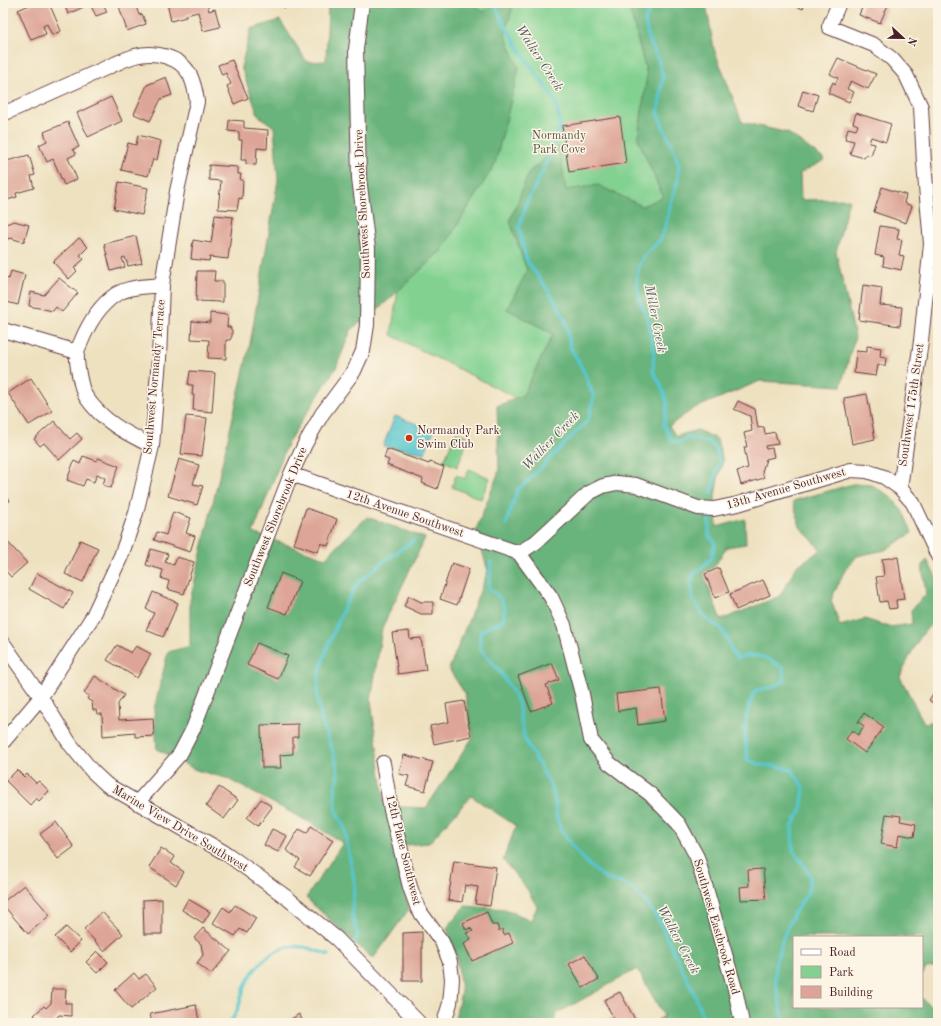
<svg xmlns="http://www.w3.org/2000/svg" width="941" height="1026" font-family="'Old Standard TT',serif">
<rect width="100%" height="100%" fill="#fcf5e5"/>
<filter id="ink" filterUnits="userSpaceOnUse"><feTurbulence type="fractalNoise" baseFrequency=".025" numOctaves="2"/><feDisplacementMap in="SourceGraphic" scale="8" xChannelSelector="R" yChannelSelector="G"/><feConvolveMatrix kernelMatrix="1 2 1 2 8 2 1 2 1" color-interpolation-filters="sRGB"/></filter>
<filter id="wash" filterUnits="userSpaceOnUse"><feTurbulence type="fractalNoise" baseFrequency=".012" numOctaves="4" result="noise"/><feDisplacementMap in="SourceGraphic" scale="16" xChannelSelector="R" yChannelSelector="G"/><feGaussianBlur stdDeviation="0.9" result="paint"/><feColorMatrix in="noise" values="0 0 0 0 0 0 0 0 0 0 0 0 0 0 0 0 0 1.4 0 .05"/><feComposite in="paint" operator="in"/></filter>
<g filter="url(#wash)">
<rect width="100%" height="100%" fill="#eee1c0"/>
<!-- green -->
<path fill="#82d191" stroke="#66785e" d="M423 3H678L701 158 592 436 391 335 420 147Z
M456 432 469 437 457 467 444 461Z
M469 469 490 478 481 499 452 487 456 475 465 479Z"/>
<!-- forest -->
<path fill="#69b37b" stroke="#5a6953" d="M331 3H470L484 12 493 3H512L513 5 505 35 519 68 495 164 442 250 384 304 351 330 336 368 288 442 253 533 325 558 367 517 425 538 382 628 371 701 385 806 426 808 473 737 465 694 449 669 488 571 476 530 499 471 497 406 523 395 553 334 507 309 527 271 510 221 529 172 559 146 566 190 598 185 642 206 663 197 638 139 647 75 628 3H706L714 49 742 122 788 133 825 160 800 173 801 200 849 199 836 252 855 337 841 386 760 381 693 409 669 426 676 436 697 430 717 439 723 461 718 478 715 496 717 527 745 519 746 544 727 547 714 567 703 573 721 620 780 596 797 566 821 550 800 527 793 501 853 484 872 485 891 497 903 511 912 533 885 550 857 556 844 572 831 600 840 626 865 619 889 627 912 624 911 610 926 594 922 565 927 560 938 581V619C920 630 909 658 900 677L924 723 938 721V967L926 968 922 976V937H794V1007H922V998C929 1005 938 1012 938 1023H653L664 1016 637 969 556 1014 554 1023H454L461 992 457 959 447 928 465 906 505 909 531 920 537 907 527 889 503 860 516 826 471 796 429 843 394 846 409 909 373 959 306 898 343 843 307 821 226 778 196 770 157 749 154 709 168 652 190 646V601L250 344 278 180 274 127 258 115 241 67 251 29 280 20 307 62 326 61 328 6Z"/>
<!-- water -->
<path fill="#58c6cd" stroke="#51727c" d="M395 416 434 430 425 453 383 446Z"/>
<g fill="none" stroke-linecap="round" stroke-linejoin="round">
<!-- stream -->
<path stroke="#58c6cd" stroke-width="3.5" d="M494 3 503 22 525 58 556 102 560 126 551 153 534 189 526 204 519 227 526 259 556 302 566 322 570 346 584 372 594 397 588 420 529 480 518 489 506 524
M653 3 645 20 648 38 658 59 663 76 658 114 664 129 672 145 679 165 678 179 671 203 664 231 660 240 643 257 639 265 637 275V285L640 301 648 320 654 351 653 371 660 383 665 396 667 404 664 425 671 440 677 442H680L688 438 708 442 716 449 720 463 716 471 712 494
M709 517V536L715 542 712 557 700 570 693 575 691 585 693 600 706 619 721 628 728 640 732 652 738 658C756 652 768 657 783 668L784 682 769 688 756 690C743 711 744 736 748 760L762 765 776 766 792 770 804 788 801 811 792 827 793 850 810 875 808 892 793 915 783 938 775 965 776 985 784 1023
M491 562 489 588 500 598 505 608 503 621 490 626 480 632V648L484 653 501 673 511 689 518 702 521 721 525 740 551 786 555 800 556 816 561 830 576 851 591 867 606 879 622 883 634 890 646 902 658 919 694 993 705 1023
M354 944 358 935 352 915 353 900 355 885 347 843 345 829 336 811 335 789 338 778 337 765 332 749 322 722 317 697 319 673 327 648 345 605 358 583 387 559 414 540
M229 1023C238 1014 240 1001 244 989 252 967 276 942 302 947 311 948 320 952 329 955"/>
</g>
<g id="blocks">
<!-- building -->
<path fill="#dda597" d="M34 3H49L61 31 52 35 47 24 43 26 46 34 31 40 18 10Z
M64 3H103L107 12 96 16 90 4 68 14Z
M118 3H135L139 15 142 14 146 24 127 31Z
M167 3H207L209 11 215 9 220 27 203 31 198 12 186 15V17L171 21Z
M282 3H295V4L284 8Z
M789 3H805L803 9Z
M864 3H889L880 23 859 15Z
M838 58 876 74 868 89 851 81 847 89 854 92 849 102 828 93 833 82 835 84 838 78 830 74Z
M232 60 248 98 234 104 227 86 231 84 226 73 222 75 218 65Z
M166 77 172 95 161 99 150 121 134 114 147 85Z
M803 90 818 95 813 111 798 106Z
M111 97 122 121 88 137 77 113Z
M856 113 891 124 886 142 871 137 869 143 875 144 871 155 866 154 864 158 850 154 854 141 845 139 848 128 856 130 858 125 853 123Z
M620 117 626 163 569 172 562 126Z
M229 120 244 121V128L268 130 267 149 257 148 256 165 246 164V160H241L242 140H239V132L228 131Z
M68 122 79 147 73 149 76 154 68 158 77 179 64 185 53 159 47 162 39 145 47 141 44 132Z
M138 135 161 141 157 160 153 159 148 176 121 170 128 143 136 145Z
M29 155 35 175 31 176 34 188 16 193 17 197 7 200 3 187V162Z
M209 165 238 167V174H241L240 180H243L242 199 239 198 237 210 218 209 221 181 209 180Z
M119 182 148 188 142 215 114 209Z
M882 187 906 195 904 203 912 206 906 223 874 212Z
M215 215 233 217 228 259 210 257 209 261 191 259 193 240 211 243Z
M14 221 29 225 24 242 10 238 3 241V225Z
M880 226 899 229 897 239 902 240 899 255 904 256 901 270 883 266 884 257 875 255Z
M136 236 142 263 128 266 125 257 122 258 125 267 111 271 104 244Z
M79 238 88 247 80 255 84 259 74 268 77 271 69 279 53 262Z
M11 271 25 275 18 305 3 301V277L9 279Z
M197 271H215L214 281H223V302L196 301Z
M59 278 78 293 62 312 56 307 53 311 29 306 31 292 44 295Z
M863 285 882 288 880 305 902 307 900 326 859 320Z
M210 313 228 315 227 327H230L232 331V336L230 340H226V359L208 358 209 340 191 339 192 321 210 323Z
M867 346 881 348 880 357 886 358 885 366 878 365 876 376 854 373 856 351 867 352Z
M190 371 215 373 212 412 193 410 194 395H192L193 385H188Z
M31 378 52 411 29 425 8 393Z
M867 394 875 439 852 444 844 398Z
M738 401 755 409 758 428 764 427 765 434 775 432 778 444 765 446 766 449 772 448 774 457 766 459 762 472 764 478 741 485 737 471 748 468 744 447H747L744 433 752 431 750 416 734 409Z
M186 416 207 418 202 456 181 454Z
M54 421 70 439 77 433 82 439 59 460 44 443 40 446 34 439Z
M387 449 429 464 430 462 444 467 437 489 422 483 423 479 387 465 389 460 384 458Z
M83 456 97 461 98 458 119 466 111 488 103 485 105 478 97 474 94 482 86 479 83 486 67 480 74 461 80 464Z
M179 459 199 465 193 484 203 486 197 505 168 496Z
M3 495 10 500 3 509Z
M306 508 337 519 328 546 321 543 318 552 294 544Z
M173 512 191 518 186 533 195 536 190 552 154 540 157 532 166 535Z
M3 537 27 563 11 577 3 568Z
M80 540 98 548 83 582 65 574Z
M151 549 168 554 165 562 174 565 177 557 194 562 184 594 167 589 169 581 161 578 163 570 146 565Z
M898 557 904 599 896 600 897 608 889 609 887 601 880 602 876 577 884 576 882 559Z
M452 563 469 569 457 605 440 599Z
M719 568 729 592 715 598 705 574Z
M37 573 73 593 64 609 29 589Z
M281 573 300 581 287 614 268 607Z
M763 580 770 595 736 610 730 594Z
M153 592 178 603 163 637 146 630 154 613 146 609Z
M409 596 421 602H433V614H421L404 606Z
M409 631 410 639 421 638 426 670 398 674 392 633Z
M257 643 288 656 278 679 247 665Z
M117 645 131 653 136 646 151 654 137 678 107 660Z
M552 663 559 680 546 685 553 703 531 711 518 676Z
M95 676 124 695 118 704 119 720 153 718 154 736 135 737V733L103 736 102 714H97L96 710H93L92 702 87 699 89 696 84 693Z
M938 686V706L929 700Z
M661 689 665 721 638 725 636 708 618 711 616 694Z
M464 701 471 736 434 744 430 726 449 722 446 704Z
M864 713 884 727 865 753 846 739 852 730 858 735 864 726 858 722Z
M298 724V737H293V754L280 755 281 768H262L261 725Z
M404 755 433 762 425 791 406 786 409 776 399 774Z
M17 770 24 777 27 774 36 783 39 781 49 791 39 801 36 798 30 805 6 781Z
M219 787 238 800 224 819 206 806Z
M261 799 272 807 258 826 247 818Z
M886 814 901 816 900 821 916 824 914 837 899 834 897 847 881 844Z
M56 822 74 847 58 859 40 834Z
M311 826 333 840 310 876 295 867 300 860 286 850 299 829 307 833Z
M272 829 287 836 278 852 264 845Z
M161 848 175 857 171 863 184 872 176 885 149 867Z
M454 861 496 867 490 906 475 904 478 887 465 885 462 902 448 900Z
M763 869 766 899 741 900 740 887 749 886 748 870Z
M24 885 50 915 28 934 3 905V902Z
M162 899V934H144L143 900Z
M188 899 210 912 203 923 182 910Z
M235 905 256 918 247 933 240 929 235 936 213 923 223 907 230 912Z
M102 912 123 934 104 951 84 929Z
M487 912 492 925H497L499 931 502 929 504 935 509 933 513 943 472 961 464 944 471 939 466 933 473 931 470 928 466 930 463 923Z
M66 927 81 941 70 952 55 937Z
M203 928 231 951 211 974 197 963 203 955 201 944 194 938Z
M422 932V981H403V933Z
M97 951 108 962 97 973 86 962Z
M585 955 599 979 583 988 569 964Z
M134 973 139 979 146 974 157 987 131 1009 115 990Z
M52 989H66L65 1003H71V1016L59 1015 52 1023H42L34 1015 44 1006 46 1008 51 1003Z
M620 992 637 1023H601L613 1017 604 1000Z
M196 1005 199 1021 190 1023H152L150 1014Z
M299 1014 304 1023H285Z"/>
</g>
</g>
<g filter="url(#ink)">
<use href="#blocks" fill-opacity="0" stroke="#633c41" stroke-width="1"/>
<g fill="none" stroke-linecap="round" stroke-linejoin="round">
<!-- minor casing -->
<g stroke="#633c41" stroke-width="16">
<path id="minor" d="M839 3 829 27 874 45 892 59 906 75 921 107 924 163 931 244 921 341 900 488
M3 114 117 63C123 60 129 58 135 56 154 51 180 56 190 75 194 84 196 93 197 102L177 191 162 285 159 359 152 446 136 513 121 556 93 616 41 697 3 742
M3 330 77 352
M152 446C126 433 103 422 86 397 81 390 76 362 77 353 77 349 80 345 81 342 88 325 99 306 115 295 129 286 146 287 162 285
M291 474 519 553
M519 553 551 597 564 625 582 694 591 740 609 763 650 794 679 824 697 857 735 989 742 1023
M519 553 536 542 589 493 603 486 617 483 636 485 698 508 714 509 738 504 851 470 867 471 884 477 900 488 913 503 938 556
M3 643 41 697 70 744 92 771 107 785 227 854 286 897 337 939 419 1023
M383 763 391 810 410 887 418 909 442 942 450 962 452 979 451 993 450 1003 444 1023
M137 803 180 754 193 729 291 474 305 444 322 414 354 371 363 351 367 325 368 248 359 178 356 49 362 3"/>
</g>
<!-- minor -->
<use href="#minor" stroke="#fff" stroke-width="14"/>
</g>
</g>
<!-- markers -->
<circle fill="#c8321e" stroke="#fcf5e5" stroke-width="1.5" cx="409" cy="438" r="4"/>
<g text-anchor="middle" dominant-baseline="central" stroke-width="3" stroke-linejoin="round" paint-order="stroke">
<!-- park labels -->
<g font-size="12" fill="#5b544a" stroke="#fcf5e5">
<text x="559" y="136">Normandy<tspan x="559" dy="14">Park Cove</tspan></text>
</g>
<!-- street labels -->
<g font-size="12" fill="#4a1f2b" stroke="#fcf5e5">
<text transform="translate(363 204) rotate(-93)">Southwest Shorebrook Drive</text>
<text transform="translate(155 377) rotate(-85)">Southwest Normandy Terrace</text>
<text transform="translate(912 405) rotate(-82)">Southwest 175th Street</text>
<text transform="translate(786 489) rotate(-16)">13th Avenue Southwest</text>
<text transform="translate(405 514) rotate(19)">12th Avenue Southwest</text>
<text transform="translate(276 517) rotate(-68)">Southwest Shorebrook Drive</text>
<text transform="translate(180 829) rotate(31)">Marine View Drive Southwest</text>
<text transform="translate(403 850) rotate(76)">12th Place Southwest</text>
<text transform="translate(716 927) rotate(74)">Southwest Eastbrook Road</text>
</g>
<!-- poi labels -->
<g font-size="12" fill="#4a1f2b" stroke="#fcf5e5" text-anchor="start">
<text x="417" y="431">Normandy Park<tspan x="417" dy="14">Swim Club</tspan></text>
</g>
<!-- water labels -->
<g font-size="13" font-style="italic" fill="#4f5964" stroke="#fcf5e5">
<text transform="translate(539 58) rotate(57)">Walker Creek</text>
<text transform="translate(655 319) rotate(79)">Miller Creek</text>
<text transform="translate(551 441) rotate(-46)">Walker Creek</text>
<text transform="translate(678 940) rotate(62)">Walker Creek</text>
</g>
</g>
<!-- margin -->
<rect width="941" height="1026" fill="none" stroke="#fcf5e5" stroke-width="16"/>
<!-- legend -->
<rect x="793" y="936" width="130" height="72" fill="#fcf5e5" stroke="#b59f9b"/>
<rect x="801" y="949" width="20" height="6" fill="#ffffff" stroke="#b59f9b"/>
<text x="829" y="956" font-size="12" fill="#4a1f2b">Road</text>
<rect x="801" y="966" width="20" height="12" fill="#82d191" stroke="#b59f9b"/>
<text x="829" y="976" font-size="12" fill="#4a1f2b">Park</text>
<rect x="801" y="986" width="20" height="12" fill="#dda597" stroke="#b59f9b"/>
<text x="829" y="996" font-size="12" fill="#4a1f2b">Building</text>
<!-- north arrow -->
<g transform="translate(903 38) rotate(112)" stroke="#fcf5e5" stroke-width="3" paint-order="stroke">
<path d="M0-3L7 15L0 10L-7 15Z" fill="#4a1f2b"/>
<text y="-6" font-size="11" font-weight="bold" text-anchor="middle" fill="#4a1f2b">N</text>
</g>
</svg>
